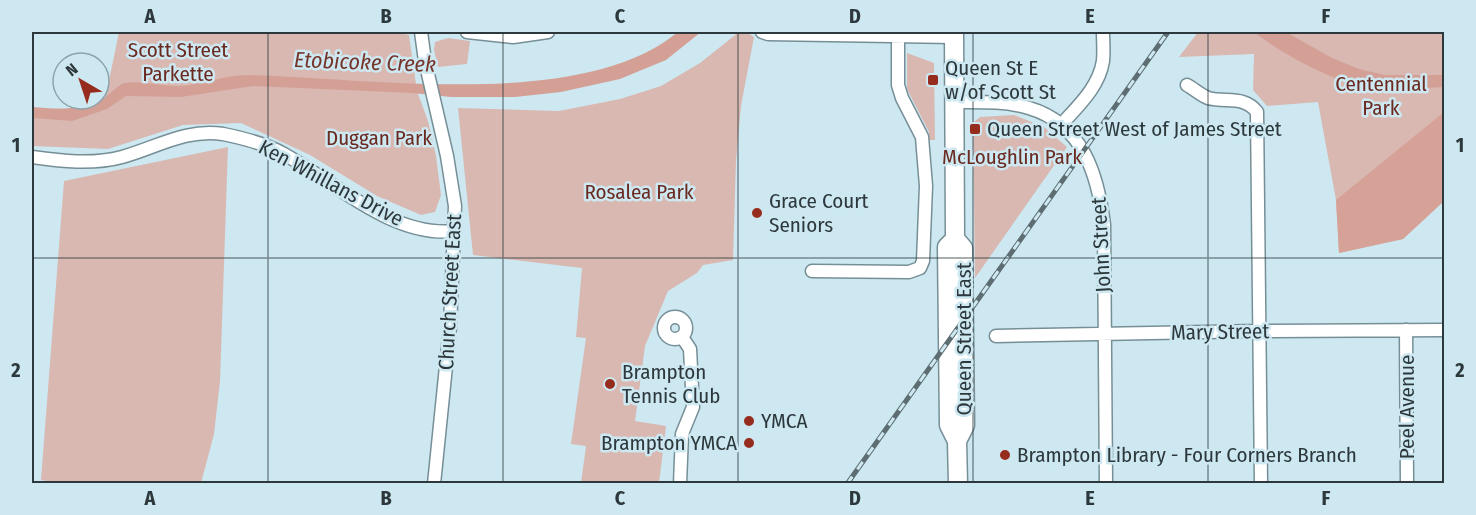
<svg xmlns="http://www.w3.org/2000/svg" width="1476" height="515" font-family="'Fira Sans Condensed',sans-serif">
<rect width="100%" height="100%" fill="#cde8f1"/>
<!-- green -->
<path fill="#d9b8b2" d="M119 32H395L409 35 417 91 428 121 436 156 441 195 435 212 421 215 377 196 310 155 241 123 183 125 108 149 32 146V115L70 116 104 105Z
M739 32H746L754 37 741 106 736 161 733 260 703 265 697 273 668 291 645 346 635 421 666 426 659 483H581L586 446 571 444 586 338 576 337 582 268 473 255 458 108 559 111 620 99 661 86 700 63Z
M1198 32H1444V201L1403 239 1339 253 1336 200 1318 102 1267 106 1253 90 1254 54 1179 57Z
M448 38 470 41 467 64 438 67 434 50 435 42Z
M907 53 934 63 935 140H929V132L907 89Z
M1014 115 1044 127 1067 147 975 278 973 123 980 117Z
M228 147 220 381 214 434 201 483 66 484 41 480 64 181Z"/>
<!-- forest -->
<path fill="#d6a298" d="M1444 112V201L1403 239 1339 253 1336 200Z"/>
<!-- water -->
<path fill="#d4a096" d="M678 32H701L666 60 620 79 561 92 515 97H451L412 93 253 86 181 97 126 96 107 109 72 121 32 118V107C57 109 79 111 102 99 110 95 117 85 125 83 135 80 166 86 179 86 202 85 224 75 247 75 367 77 581 112 678 32Z
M1254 32H1286L1332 58 1359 69 1385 75H1444V87C1423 88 1401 91 1379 90 1342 87 1283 55 1254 32Z"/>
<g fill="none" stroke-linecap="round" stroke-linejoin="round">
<!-- minor casing -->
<g stroke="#768f97" stroke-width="15">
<path id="minor" d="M421 32 425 61 447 156 455 206 450 327 434 484
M467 32 513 37 548 32
M762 32 768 34 954 37
M1187 85C1194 89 1201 95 1208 98 1226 103 1244 95 1257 112L1261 484
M955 102C979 102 1006 101 1029 108 1083 124 1098 175 1104 225L1106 484
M1061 125C1078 106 1099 87 1103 61 1104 51 1103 41 1103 32
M32 157C61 161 92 165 122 157 155 148 187 128 223 134 243 138 266 144 284 154 334 182 393 238 455 231
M812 271 909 272 920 268 923 261 926 186 922 137 902 98 898 85V36
M664 328a11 11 0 1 1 22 0a11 11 0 1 1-22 0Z
M1406 330 1407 484
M996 336 1260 331 1444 330
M680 484 682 434 693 407 690 349 682 337"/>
</g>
<!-- secondary casing -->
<g stroke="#768f97" stroke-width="21">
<path id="secondary" d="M954 32 955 239 963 248 965 425 957 441
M955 239 947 247 949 425 957 441 958 484"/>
</g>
<!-- minor -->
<use href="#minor" stroke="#fff" stroke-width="12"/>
<!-- secondary -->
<use href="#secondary" stroke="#fff" stroke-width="18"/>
<!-- rail casing -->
<g stroke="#5d6d72" stroke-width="5">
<path id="rail" d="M847 484 1168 32"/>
</g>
<!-- rail -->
<use href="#rail" stroke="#cde8f1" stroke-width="3" stroke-dasharray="9" stroke-linecap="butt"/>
</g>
<!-- grid -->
<path fill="none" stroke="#2d383c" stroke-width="1.5" stroke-opacity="0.55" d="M268 32V484M503 32V484M738 32V484M973 32V484M1208 32V484M32 258H1444"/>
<!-- markers -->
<g fill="#962c1d" stroke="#cde8f1" stroke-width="2">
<rect x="927" y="74" width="12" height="12" rx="3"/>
<rect x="969" y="123" width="12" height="12" rx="3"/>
<circle cx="757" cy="213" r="6"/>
<circle cx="610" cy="384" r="6"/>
<circle cx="749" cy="421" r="6"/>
<circle cx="749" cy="443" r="6"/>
<circle cx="1005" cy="455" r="6"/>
</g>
<g text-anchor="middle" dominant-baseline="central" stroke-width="5" stroke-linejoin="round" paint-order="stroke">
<!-- park labels -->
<g font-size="21" fill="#6a2a20" stroke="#cde8f1">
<text x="178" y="50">Scott Street<tspan x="178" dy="24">Parkette</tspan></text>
<text x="1381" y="84">Centennial<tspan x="1381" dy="24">Park</tspan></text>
<text x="379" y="138">Duggan Park</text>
<text x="1012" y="157">McLoughlin Park</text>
<text x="639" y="192">Rosalea Park</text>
</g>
<!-- poi labels -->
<g font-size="21" fill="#2d383c" stroke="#cde8f1" text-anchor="start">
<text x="945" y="68">Queen St E<tspan x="945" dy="24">w/of Scott St</tspan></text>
<text x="987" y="129">Queen Street West of James Street</text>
<text x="769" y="201">Grace Court<tspan x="769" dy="24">Seniors</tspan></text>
<text x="622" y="372">Brampton<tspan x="622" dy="24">Tennis Club</tspan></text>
<text x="761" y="421">YMCA</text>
<text x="737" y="443" text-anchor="end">Brampton YMCA</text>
<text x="1017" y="455">Brampton Library - Four Corners Branch</text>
</g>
<!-- street labels -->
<g font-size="21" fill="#2d383c" stroke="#cde8f1">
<text transform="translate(331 183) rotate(28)">Ken Whillans Drive</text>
<text transform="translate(1101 245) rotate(-93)">John Street</text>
<text transform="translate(450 292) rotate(-87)">Church Street East</text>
<text transform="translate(1220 332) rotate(-1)">Mary Street</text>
<text transform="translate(964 339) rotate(-90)">Queen Street East</text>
<text transform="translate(1407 407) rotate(-90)">Peel Avenue</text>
</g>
<!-- water labels -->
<g font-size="22" font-style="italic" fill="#76352a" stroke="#cde8f1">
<text transform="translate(365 62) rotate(2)">Etobicoke Creek</text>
</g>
</g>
<!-- border -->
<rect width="1476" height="515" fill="none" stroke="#cde8f1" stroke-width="66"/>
<!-- north arrow -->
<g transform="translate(81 81) rotate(321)"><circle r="28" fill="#cde8f1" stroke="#8da2a9" stroke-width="1.5"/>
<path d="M0-4.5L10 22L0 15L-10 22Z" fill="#962c1d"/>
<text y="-9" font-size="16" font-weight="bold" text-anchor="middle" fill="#2d383c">N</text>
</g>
<rect x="33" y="33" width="1410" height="449" fill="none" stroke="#2d383c" stroke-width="2"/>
<g font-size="20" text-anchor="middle" font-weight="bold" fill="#2d383c">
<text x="150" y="23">A</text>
<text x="386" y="23">B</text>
<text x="620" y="23">C</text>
<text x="855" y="23">D</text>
<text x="1090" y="23">E</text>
<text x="1326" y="23">F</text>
<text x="16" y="152">1</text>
<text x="1460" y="152">1</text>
<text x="16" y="377">2</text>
<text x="1460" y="377">2</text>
<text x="150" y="505">A</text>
<text x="386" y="505">B</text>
<text x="620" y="505">C</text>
<text x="855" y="505">D</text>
<text x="1090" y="505">E</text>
<text x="1326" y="505">F</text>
</g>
</svg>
